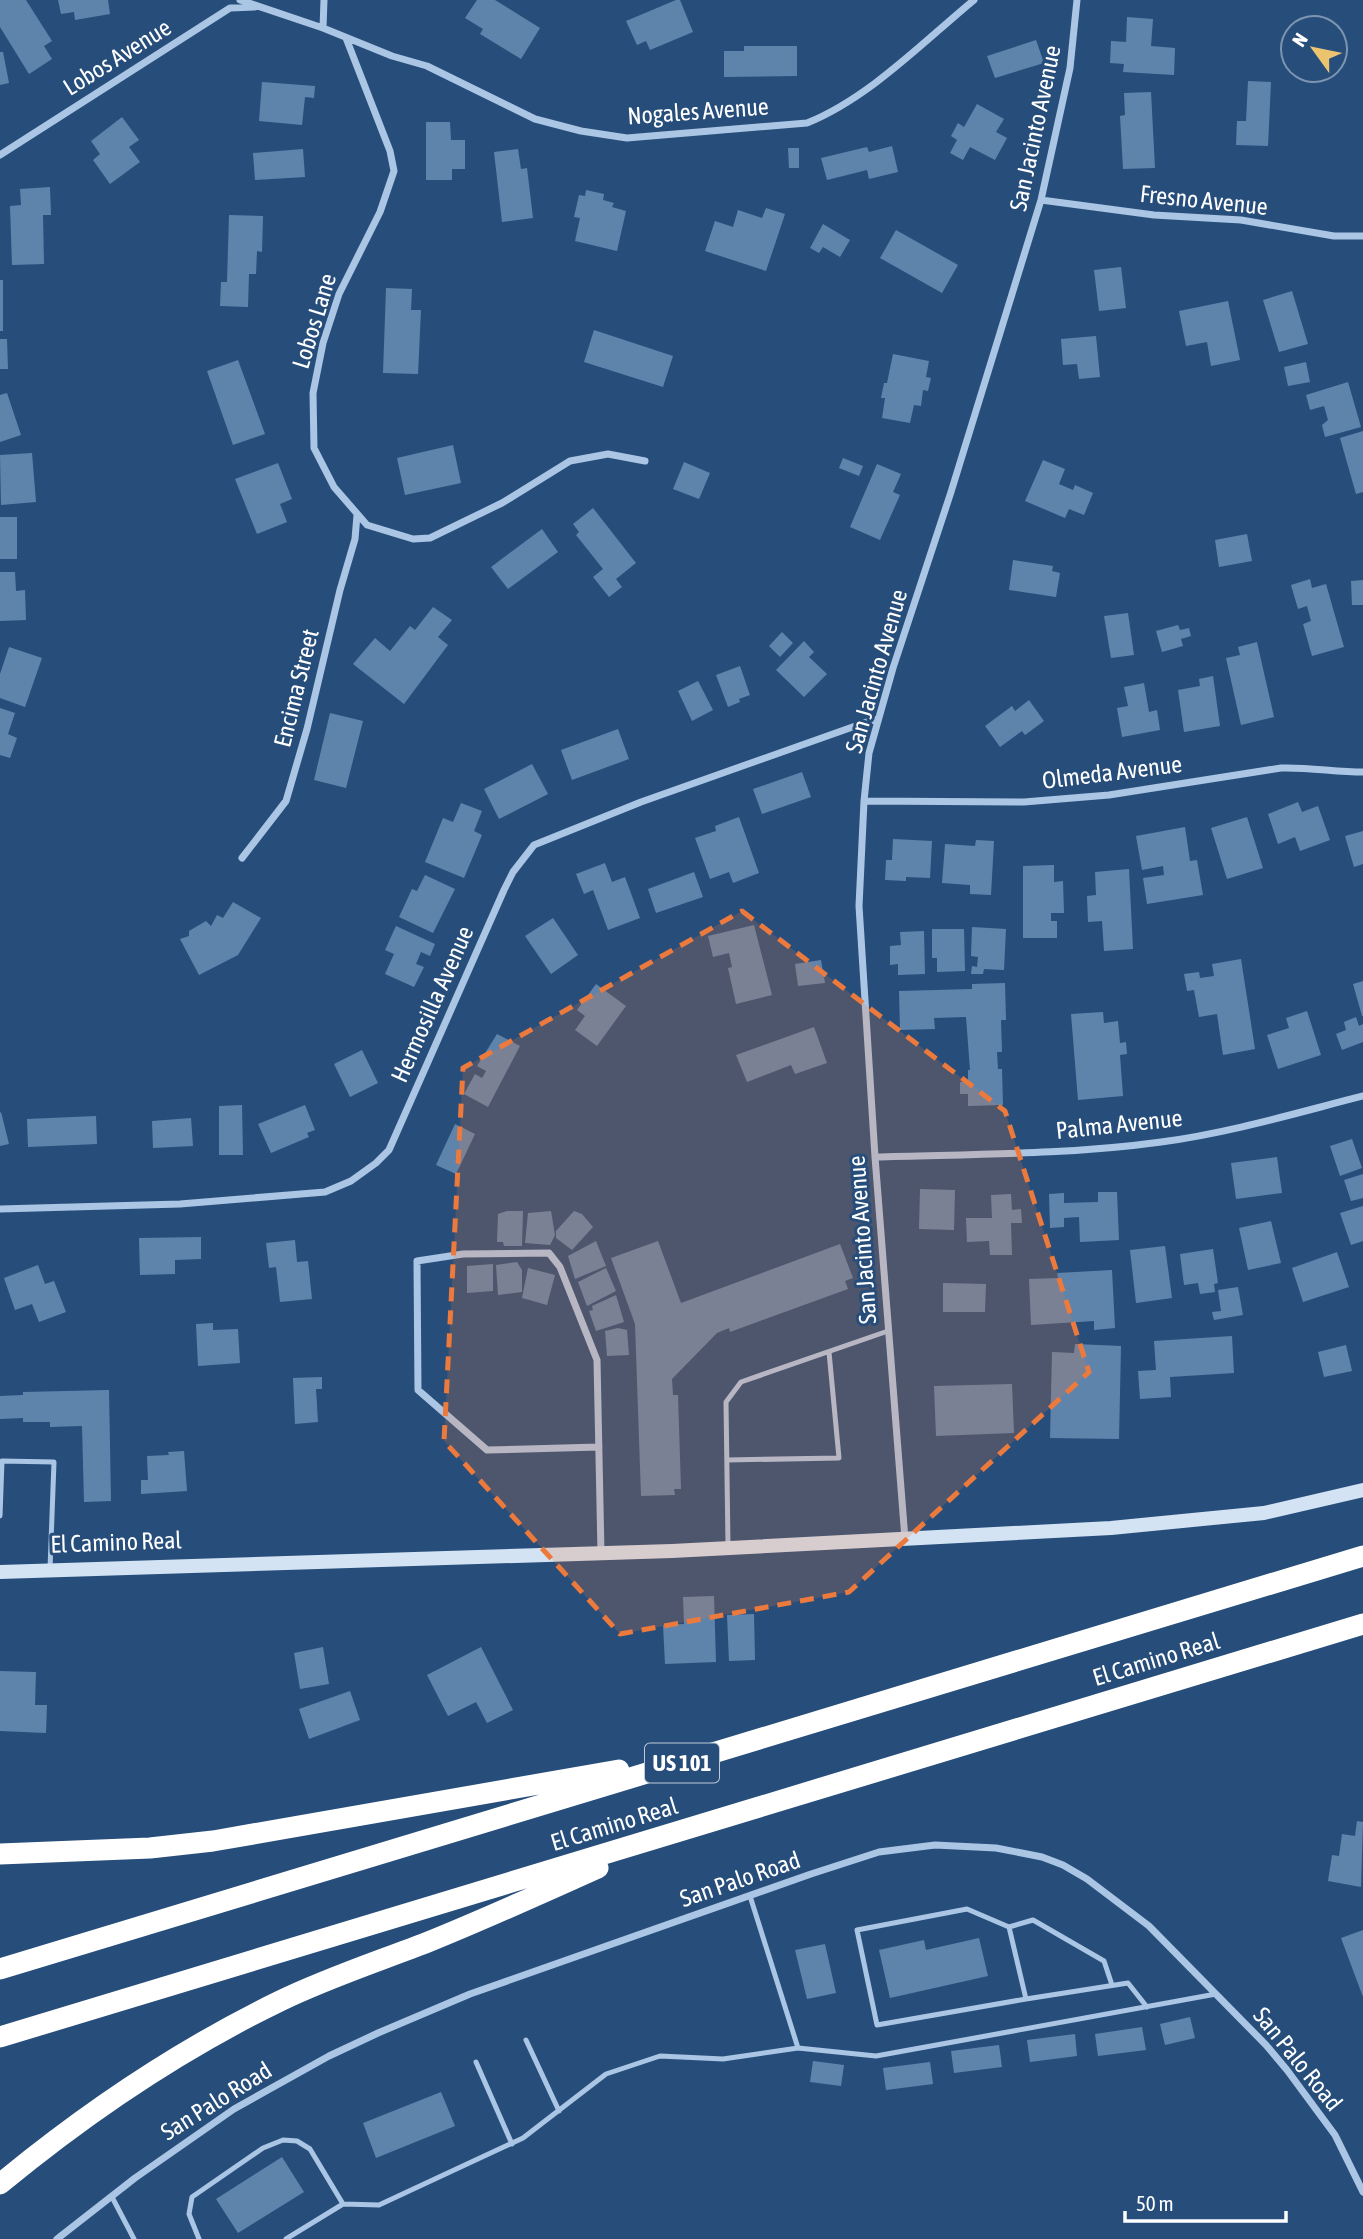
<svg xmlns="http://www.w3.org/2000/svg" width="1363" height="2239" font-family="'Asap Condensed',sans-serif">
<rect width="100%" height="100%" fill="#274e7b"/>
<!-- building -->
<path fill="#5f84ac" d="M0 0H26L52 41 44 46 52 59 29 74 0 27Z
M58 0H108L110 14 75 20 74 12 61 14Z
M477 0H495L540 28 521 59 480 34 483 29 465 18Z
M676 0H680L693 32 650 50 646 41 637 45 626 21Z
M1127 17 1153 19 1151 46 1175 48 1174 75 1123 72 1124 64 1110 63 1111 41 1126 42Z
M1036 40 1044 63 995 78 987 56Z
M744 46H797V76L724 77V51H744Z
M0 52H3L9 83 0 85Z
M1248 81 1271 82 1268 146 1236 145 1237 121H1246Z
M262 82 315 86 314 98 305 97 302 125 259 121Z
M1151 92 1155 168 1123 169 1120 116 1125 115 1124 93Z
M977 104 1004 119 996 132 1007 138 995 160 970 147 963 160 950 153 957 140 951 136 958 123 964 127Z
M122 117 139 140 129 147 140 162 110 184 93 160 100 154 91 141Z
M426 122H450L451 140H465V169H452V180H426Z
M892 146 898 172 869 179 867 170 827 180 821 158 867 147 869 152Z
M788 148H799V168H789Z
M303 149 305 177 255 180 253 153Z
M518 149 521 169 527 168 533 218 502 222 494 152Z
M50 187 51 215H43L44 264 12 265 10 206 21 205 20 189Z
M586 190 604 194 603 200 614 203 612 207 626 211 617 251 575 241 580 218 574 217 579 195 585 196Z
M766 208 785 214 766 271 705 251 715 221 733 227 738 210 762 218Z
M229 215 263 216 262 252 257 251 256 274H249L248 307 220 306 221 282H227Z
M823 224 850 240 840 257 823 247 819 253 810 248Z
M896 230 958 265 942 293 880 258Z
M1121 267 1126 308 1099 311 1094 270Z
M0 280H3V331H0Z
M386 288 412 289 411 310H421L418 374 383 373Z
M1292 291 1308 344 1279 352 1263 300Z
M1228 301 1240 360 1211 366 1207 342 1186 346 1179 311Z
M594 330 673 356 663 387 584 362Z
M1096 336 1100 377 1079 379 1077 364 1063 365 1061 339Z
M0 339H7L8 369H0Z
M893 354 929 361 926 377 931 378 928 391 923 390 921 406 914 405 910 423 882 418 885 398H881L884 383H887Z
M238 360 265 434 233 445 207 371Z
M1306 362 1310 382 1288 386 1284 367Z
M1348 382 1361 427 1325 437 1322 425 1328 420 1324 406 1310 410 1306 395Z
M7 393 21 435 0 442V395Z
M1363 431V492L1356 494 1340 438Z
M453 445 461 483 405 495 397 458Z
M32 453 36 502 1 505 0 455Z
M843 458 863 466 859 476 839 468Z
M1043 460 1065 469 1059 484 1073 490 1075 485 1093 493 1084 515 1069 509 1065 518 1025 501Z
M684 462 710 473 699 499 673 489Z
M278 463 292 499 280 504 287 522 257 534 235 479Z
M877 464 901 474 893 492 900 495 880 540 850 527Z
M593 508 636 563 616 579 622 587 609 597 593 577 603 569 576 535 579 532 573 524Z
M0 517H17V559H0Z
M542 529 558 552 508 589 491 567Z
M1247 534 1252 561 1219 567 1215 540Z
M1013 560 1053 566 1052 571 1060 573 1056 597 1009 590Z
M0 572H15L16 591 25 590 26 620 0 621Z
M1310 579 1312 588 1326 584 1344 647 1312 656 1303 624 1311 621 1307 606 1298 609 1291 585Z
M1363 580V605H1352L1351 581Z
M433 607 452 620 438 637 448 645 404 704 353 664 375 638 390 651 410 626 415 630Z
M1128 613 1134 655 1111 658 1104 616Z
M1178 625 1180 630 1189 628 1191 636 1181 639 1183 646 1162 652 1156 631Z
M782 632 793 643 780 657 769 646Z
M804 641 814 652 809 657 827 674 804 697 776 670Z
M1257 642 1274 717 1241 725 1226 658 1240 655 1238 647Z
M9 647 42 658 25 707 0 698V674Z
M740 666 750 695 739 699 740 702 728 707 716 675Z
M1213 676 1220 726 1184 732 1178 690 1200 686 1199 679Z
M698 681 713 710 692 721 678 691Z
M1144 683 1149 712 1157 710 1160 730 1122 737 1117 708 1128 706 1124 687Z
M1029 700 1044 721 1025 735 1022 731 1000 747 985 726 1012 706 1015 711Z
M0 708 15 713 8 734 17 738 10 758 0 755Z
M330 713 363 721 346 788 314 780Z
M618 729 629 759 572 780 561 750Z
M532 764 548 794 499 819 484 789Z
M802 772 811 797 762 814 753 789Z
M1298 802 1302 812 1318 806 1330 840 1300 851 1295 837 1278 844 1268 814Z
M461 803 482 811 474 831 482 835 464 878 425 862 443 818 453 822Z
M739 817 759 873 733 883 729 872 710 879 695 838 716 831 715 826Z
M1247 817 1263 868 1227 879 1211 828Z
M1185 827 1190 861 1197 860 1203 895 1147 904 1143 878 1164 875 1163 866 1142 870 1136 836Z
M1363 831V864L1354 867 1345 836Z
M893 839 932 841 930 878 906 877V881L885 880 886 860H892Z
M976 840 994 841 991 895 970 894V885L942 883 945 844 975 846Z
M605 863 612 882 625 877 640 918 608 930 593 890 584 894 576 874Z
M1054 865V882L1063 881 1064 913H1051V921H1057V938H1023V866Z
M1129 869 1133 949 1104 951 1102 921 1088 922 1087 896 1096 895 1095 872Z
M694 872 703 897 656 913 648 889Z
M425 875 455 889 433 933 399 917 412 889 417 891Z
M233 902 261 918 238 955 199 975 180 939 189 936V931L206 921 211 926 217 915 223 918Z
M553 918 578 955 551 974 525 936Z
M754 925 772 995 736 1004 728 968 732 967 729 953 713 957 708 936Z
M396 926 435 944 430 956 421 952 416 964 424 967 414 987 385 974 394 954 385 950Z
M972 927 1006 929 1004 970 984 969 983 974H971L972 966 977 967 978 957 971 956Z
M932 929H964L965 971 937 972V958H932Z
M924 931 925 974 898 975V964L890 965V946L901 945 900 932Z
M1241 959 1255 1049 1223 1055 1217 1014 1199 1017 1194 990 1187 991 1184 974 1199 972 1200 978 1214 976 1212 964Z
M821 960 825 983 798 986 795 964Z
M1363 981V1016H1362L1353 984Z
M1005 983 1006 1020H1001L1002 1052H997L998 1069H1002L1003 1105 968 1106V1094H960V1082H968V1070H970L966 1017 934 1018 935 1029 900 1030 899 991 972 989V984Z
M596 984 626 1006 597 1046 575 1030 585 1016 577 1010Z
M1307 1011 1321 1055 1278 1069 1267 1035 1289 1028 1286 1018Z
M1103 1012 1104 1023 1118 1021 1120 1043 1126 1042 1127 1054 1120 1055 1123 1096 1078 1100 1071 1014Z
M1356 1017 1359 1026 1363 1024V1042L1342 1050 1336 1034 1346 1030 1344 1022Z
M814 1027 827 1063 795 1074 791 1065 747 1082 736 1055Z
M497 1034 520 1046 488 1107 464 1094 475 1074 482 1078 486 1071 477 1066Z
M362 1050 378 1083 350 1097 334 1064Z
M242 1105 243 1155H219V1106Z
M305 1105 315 1130 307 1133 309 1137 271 1153 258 1124Z
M1 1112 9 1144 0 1146V1113Z
M96 1116 97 1144 28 1147 27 1119Z
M191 1118 193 1146 153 1148 152 1121Z
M455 1124 475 1134 456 1174 436 1165Z
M1352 1139 1362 1168 1340 1176 1330 1146Z
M1277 1157 1282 1193 1236 1199 1231 1163Z
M1363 1174V1198L1351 1201 1344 1180Z
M920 1189 955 1190 954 1230 919 1229Z
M1098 1192H1117L1119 1240 1080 1242 1079 1217 1064 1218V1227L1050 1228 1049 1194 1064 1193V1203L1098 1202Z
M1011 1194 1012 1210 1021 1209 1022 1223H1011L1012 1255H990L989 1241 967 1242 966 1218H992L991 1195Z
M1363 1206V1241L1351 1245 1340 1213Z
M507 1211H523L522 1246H504L503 1242H497L498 1214Z
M551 1211 555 1235 550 1245 525 1243 528 1213Z
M574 1211 582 1214 593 1227 572 1250 556 1238V1231Z
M1271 1221 1281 1263 1248 1270 1239 1228Z
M201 1237V1259L175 1260V1274L140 1275 139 1238Z
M295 1240 297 1262 308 1261 312 1299 280 1302 276 1267 269 1268 266 1243Z
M596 1241 606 1266 575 1279 568 1256Z
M658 1241 681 1303 840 1244 853 1278 845 1281 848 1289 730 1332 729 1328 717 1333 672 1379 673 1395H678L681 1489H674L675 1495 641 1496 635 1324 611 1258Z
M1165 1246 1172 1298 1136 1303 1130 1250Z
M1213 1249 1218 1283 1214 1284 1215 1292 1200 1294 1198 1283 1184 1285 1180 1254Z
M1337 1252 1349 1287 1303 1302 1292 1268Z
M517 1262 522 1270V1292L498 1295 496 1265Z
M493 1264V1291L467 1293V1266Z
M38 1265 45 1284 54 1281 66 1312 39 1322 32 1304 15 1310 4 1278Z
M528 1268 555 1275 547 1305 522 1298Z
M606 1268 616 1291 587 1306 578 1282Z
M1112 1270 1115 1328 1094 1330V1321L1031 1325 1029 1279 1058 1278 1057 1273Z
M943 1283 986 1284 985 1312H943Z
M1238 1287 1243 1315 1214 1320 1212 1312 1221 1311 1218 1290Z
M616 1295 624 1322 596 1331 589 1311 593 1310 592 1306Z
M213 1323V1330L238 1329 240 1363 198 1366 196 1324Z
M618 1328 627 1330 629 1355 607 1356 605 1331Z
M1232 1336 1234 1373 1170 1377 1171 1397 1140 1399 1138 1371 1156 1370 1154 1341Z
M1075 1344 1121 1346 1119 1439 1050 1438 1052 1352 1074 1353Z
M1346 1345 1352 1371 1324 1377 1318 1352Z
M322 1377V1389H316L318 1422 295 1424 293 1378Z
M1012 1384 1014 1433 936 1436 934 1386Z
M109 1390 111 1501 84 1502 82 1426 50 1427V1422H23V1418L0 1419V1396L23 1395V1392Z
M184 1451 187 1491 141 1494V1480H148L147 1456 169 1455 168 1452Z
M714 1596 716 1662 665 1664 663 1625 684 1624 683 1597Z
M754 1614 755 1660 729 1661 727 1615Z
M323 1647 329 1684 300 1689 294 1653Z
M481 1647 513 1710 487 1723 476 1702 448 1716 427 1675Z
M0 1671 36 1672 35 1705H47L46 1733 0 1731Z
M350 1691 360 1720 309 1739 299 1709Z
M1357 1821 1363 1822 1361 1887 1328 1881 1332 1855 1339 1856 1342 1834 1355 1836Z
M1363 1930V1997L1341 1938Z
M979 1938 988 1976 890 1998 879 1950 924 1940 926 1950Z
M825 1944 836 1993 807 1999 795 1950Z
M1190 2017 1195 2038 1165 2045 1160 2024Z
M1142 2027 1146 2050 1098 2056 1095 2034Z
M1075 2034 1077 2056 1030 2062 1027 2040Z
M999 2045 1002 2067 954 2073 951 2051Z
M813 2061 844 2065 841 2086 810 2082Z
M930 2062 933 2084 886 2090 883 2068Z
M441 2092 455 2126 376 2158 363 2123Z
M282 2157 304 2192 238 2233 216 2199Z"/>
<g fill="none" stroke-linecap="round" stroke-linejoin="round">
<!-- service -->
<path stroke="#abc6e4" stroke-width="5" d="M727 1460 839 1458 829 1352
M0 1516 2 1461 54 1462 50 1569
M728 1545 726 1402 741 1382 888 1331
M750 1896 798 2048 876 2056 1216 1994
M1009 1927 1033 1920 1104 1961 1112 1985
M1026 1999 877 2025 857 1930 967 1909 1009 1927 1026 1999 1128 1983 1147 2007
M526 2040 559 2111
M476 2062 512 2144
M112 2197 134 2239
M199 2239 189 2214 192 2197 263 2148 283 2140 297 2141 310 2149 343 2204
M286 2239 343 2204 379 2205 523 2138 606 2074 660 2056 723 2059 798 2048"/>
<!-- minor -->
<path stroke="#abc6e4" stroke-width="7" d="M240 0 323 28 392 56 427 66 535 119 581 131 627 138 807 123C869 98 923 42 974 0
M323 28 324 0
M346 38 390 151 394 171 380 212 339 294 323 343 313 393 314 448 334 487 367 525 413 539 430 538 502 503 570 461 608 454 645 461
M0 155 230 8 255 7
M1041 200 1154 215 1241 220 1334 236H1363
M864 801 1024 802 1109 795 1281 768C1309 767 1335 772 1363 772
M242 858 286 801 307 729 340 590 355 539 357 515
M875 1157C970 1154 1067 1155 1161 1142 1229 1133 1296 1113 1363 1096
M0 1209 180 1204 325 1192 351 1181 376 1163 389 1150 504 890 513 872 534 845 641 802 878 718
M599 1447 487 1450 418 1390 417 1261 463 1254 549 1253 560 1267 597 1360 601 1553
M905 1539 875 1157 859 906 864 801 869 753 893 668 951 492 1041 200 1070 68 1077 0
M57 2239 135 2178 234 2109 329 2056 378 2033 470 1994 811 1874 879 1852 935 1845 996 1848 1042 1857 1063 1865 1087 1879 1149 1926 1266 2045 1287 2070 1335 2135 1363 2192"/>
<!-- secondary -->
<path stroke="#d3e3f4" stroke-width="14" d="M0 1572 672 1551 1111 1528 1264 1513 1363 1490"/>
<!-- motorway -->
<path stroke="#fff" stroke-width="21" d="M0 1854 150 1848 213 1841 619 1770
M0 1969 1363 1556
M0 2037 1363 1624
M0 2184C86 2113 179 2050 280 2001 327 1978 379 1961 428 1942 485 1919 542 1893 598 1868"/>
</g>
<!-- marked area -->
<path fill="#ed7a3d" fill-opacity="0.2" stroke="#ed7a3d" stroke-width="5" stroke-dasharray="14 9" stroke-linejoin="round" d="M742 911 1005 1111 1089 1372 849 1592 620 1634 444 1441 463 1068Z"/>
<g text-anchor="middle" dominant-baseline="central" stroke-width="6" stroke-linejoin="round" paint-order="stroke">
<!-- shield labels -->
<rect fill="#274e7b" stroke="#becad7" stroke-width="2" x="645" y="1743.5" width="74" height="39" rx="5"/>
<g font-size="23" font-weight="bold" fill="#fff">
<text x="682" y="1763">US 101</text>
</g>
<!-- street labels -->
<g font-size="24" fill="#fff" stroke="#274e7b">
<text transform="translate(117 57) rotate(-32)">Lobos Avenue</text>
<text transform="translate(698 111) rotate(-4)">Nogales Avenue</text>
<text transform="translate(1035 128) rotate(-78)">San Jacinto Avenue</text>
<text transform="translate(1204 200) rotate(6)">Fresno Avenue</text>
<text transform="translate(314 321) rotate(-73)">Lobos Lane</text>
<text transform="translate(876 671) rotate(-74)">San Jacinto Avenue</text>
<text transform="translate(296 688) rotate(-76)">Encima Street</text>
<text transform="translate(1112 772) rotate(-7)">Olmeda Avenue</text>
<text transform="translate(432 1004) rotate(-66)">Hermosilla Avenue</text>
<text transform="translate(1119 1124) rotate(-6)">Palma Avenue</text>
<text transform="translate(862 1240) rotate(-94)">San Jacinto Avenue</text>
<text transform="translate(116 1542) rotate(-2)">El Camino Real</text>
<text transform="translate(1156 1659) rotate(-17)">El Camino Real</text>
<text transform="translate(614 1824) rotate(-17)">El Camino Real</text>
<text transform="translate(740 1879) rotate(-19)">San Palo Road</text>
<text transform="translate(1298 2059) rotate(51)">San Palo Road</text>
<text transform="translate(216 2101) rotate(-32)">San Palo Road</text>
</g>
</g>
<!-- north arrow -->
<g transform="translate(1314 49) rotate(303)"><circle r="33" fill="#274e7b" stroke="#7d95b0" stroke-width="2"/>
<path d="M0-5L12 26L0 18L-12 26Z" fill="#ecc470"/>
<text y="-10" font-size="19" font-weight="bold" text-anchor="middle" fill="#ffffff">N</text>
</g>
<!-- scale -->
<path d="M1125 2211v10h161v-10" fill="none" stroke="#ffffff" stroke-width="3.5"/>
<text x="1136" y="2211" font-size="21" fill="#ffffff" stroke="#274e7b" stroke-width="5" paint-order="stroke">50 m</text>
</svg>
